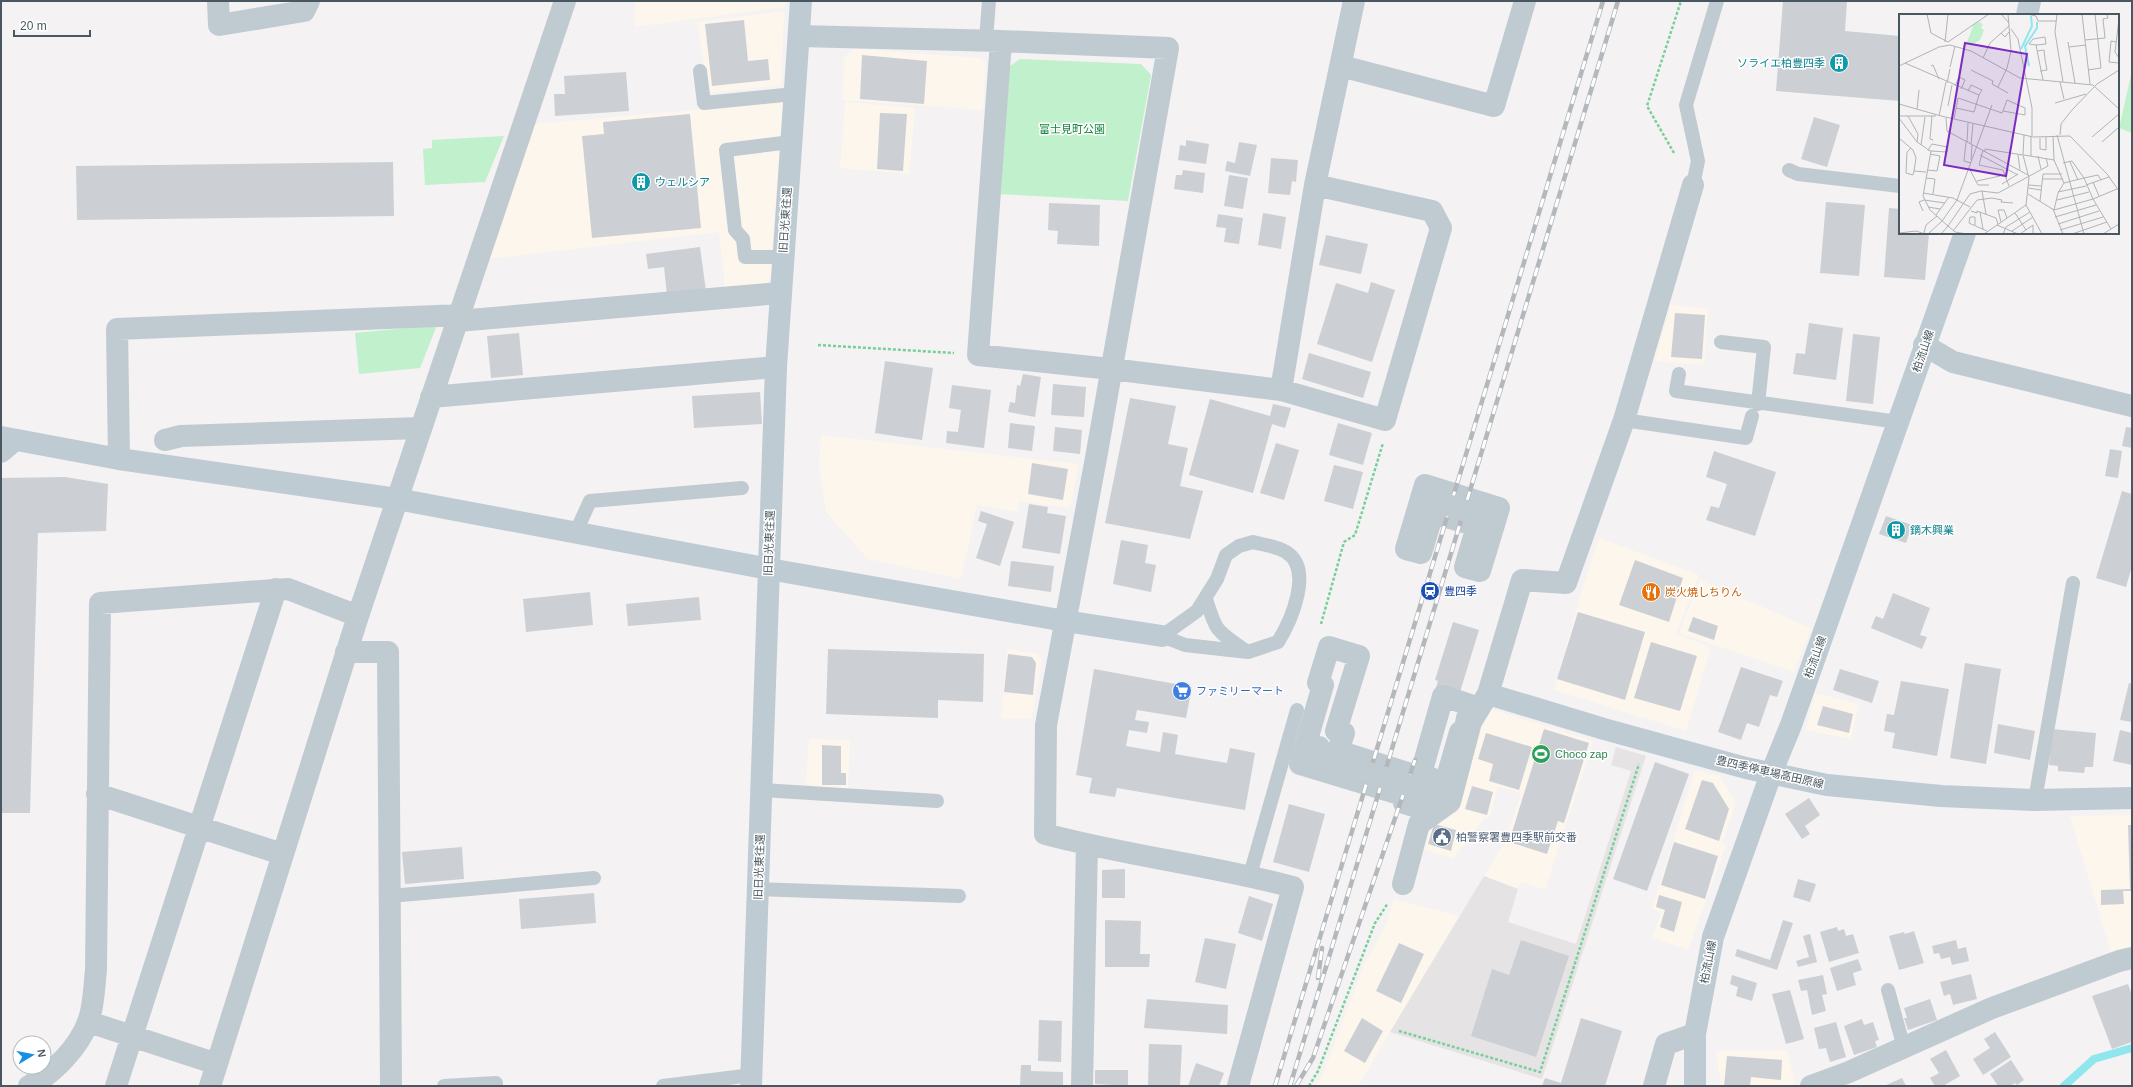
<svg xmlns="http://www.w3.org/2000/svg" width="2133" height="1087" font-family="Helvetica,'Noto Sans JP',sans-serif">
<rect width="100%" height="100%" fill="#f4f2f2"/>
<!-- commercial -->
<path fill="#fdf6ed" d="M635 1H785V7L634 27Z
M784 11 781 85 709 93 697 22Z
M855 49 980 58 986 64 983 110 842 100 844 58Z
M783 102 770 278 764 285 725 288 719 232 488 259 534 124Z
M845 102 915 108 909 174 840 168Z
M1671 305 1708 309 1704 365 1655 361Z
M821 435 1079 464 1070 508 1019 501 1017 512 977 505 961 579 868 559 826 512 819 465Z
M1599 538 1699 575 1676 634 1711 647 1686 731 1554 690 1579 600Z
M1700 580 1811 628 1794 672 1679 633Z
M1007 649 1038 654 1042 660 1031 719 1001 718Z
M1815 693 1859 704 1851 739 1806 730Z
M1490 709 1593 741 1545 890 1521 882 1518 889 1484 876 1505 842 1521 793 1498 787 1490 818 1485 817 1453 859 1424 849 1433 820 1479 717Z
M809 739 850 740 848 789H814L806 782Z
M1695 770 1720 776 1736 802 1722 844 1726 845 1688 950 1652 938 1661 912 1652 909Z
M2132 815V954L2113 959 2070 816Z
M1394 899 1459 916 1358 1086H1315L1322 1077 1364 965 1386 925Z
M1787 1050 1795 1084 1789 1086H1721L1716 1051Z"/>
<!-- education -->
<path fill="#e5e3e4" d="M1616 747 1646 756 1542 1079 1390 1032 1484 876 1518 889 1508 922 1576 944 1631 771 1611 765Z"/>
<!-- green -->
<path fill="#c1f0cd" d="M1020 59 1141 64 1151 75 1128 201 999 194 1010 66Z
M2132 71V133L2119 128Z
M504 136 485 182 425 185 423 149 432 148V140Z
M437 325 420 368 359 374 355 333Z"/>
<g fill="none" stroke-linecap="round" stroke-linejoin="round">
<!-- stream -->
<path stroke="#8fe6ed" stroke-width="8" d="M2064 1086 2094 1059 2132 1048"/>
</g>
<!-- building -->
<path fill="#ccd0d4" d="M1783 1H1847L1845 31 1900 36V101L1776 91Z
M744 20 748 61 768 59 770 80 712 86 705 24Z
M862 55 927 61 924 104 860 99Z
M626 72 629 111 555 116 554 94H565L564 76Z
M880 113 907 114 903 171 877 169Z
M690 114 701 228 592 238 582 136 604 134 603 122Z
M1814 117 1840 125 1827 167 1801 159Z
M1186 140 1209 144 1206 164 1178 160 1180 145 1186 146Z
M1239 142 1257 145 1250 176 1225 171 1227 161 1235 163Z
M1271 158 1298 160 1296 182 1292 181 1290 195 1268 193Z
M393 162 394 216 77 220 76 166Z
M1183 170 1205 173 1203 193 1174 189 1176 175H1182Z
M1229 175 1248 178 1243 209 1224 206Z
M1826 202 1865 205 1859 276 1820 273Z
M1049 203 1100 205 1099 246 1057 244 1058 231 1048 230Z
M1889 208 1900 209V233H1929L1925 280 1884 277Z
M1263 213 1286 217 1281 249 1258 245Z
M1218 214 1243 218 1239 244 1224 242 1226 228 1216 227Z
M1326 235 1368 244 1361 274 1319 265Z
M700 247 706 291 667 295 664 267 648 269 646 254Z
M1371 282 1395 290 1372 362 1317 344 1336 283 1368 293Z
M1675 313 1705 315 1702 359 1671 357Z
M1809 323 1843 328 1836 380 1793 374 1796 353 1805 354Z
M519 333 523 375 491 378 487 336Z
M1853 334 1880 337 1873 404 1846 401Z
M1309 353 1371 372 1363 398 1302 379Z
M885 361 933 368 922 440 875 433Z
M1023 374 1041 377 1035 417 1008 412 1010 402 1015 403 1017 385 1020 386Z
M1053 384 1086 387 1084 417 1051 415Z
M952 385 991 390 984 448 946 443 947 431 958 432 961 410 949 408Z
M760 392 762 424 694 428 692 396Z
M1130 398 1176 406 1168 444 1188 448 1180 486 1203 491 1190 539 1105 523Z
M1210 399 1270 416 1273 404 1291 408 1285 428 1272 424 1253 493 1189 475Z
M1010 423 1035 426 1032 451 1008 448Z
M1338 423 1372 433 1363 465 1329 455Z
M1055 427 1082 430 1080 454 1053 451Z
M2126 427 2132 428V448L2122 446Z
M1276 443 1299 450 1284 500 1260 493Z
M2110 449 2122 451 2118 478 2105 476Z
M1714 451 1776 472 1755 536 1706 520 1711 506 1719 508 1727 484 1706 477Z
M1032 463 1068 469 1063 500 1028 494Z
M1334 465 1363 472 1353 509 1324 501Z
M65 477 108 484 106 531 38 533 30 813H1V478Z
M2122 491 2132 494V566L2126 587 2096 578Z
M1029 504 1048 507 1047 513 1066 516 1060 554 1022 548Z
M981 511 1014 522 1000 566 976 558 987 524 978 521Z
M1886 516 1912 525 1906 543 1879 534Z
M1121 540 1148 545 1145 563 1156 565 1151 592 1113 584Z
M1635 560 1683 578 1669 622 1619 605Z
M1011 561 1054 566 1051 592 1008 586Z
M590 592 593 625 526 632 523 599Z
M1893 593 1930 608 1920 635 1927 637 1922 649 1871 628 1876 616 1883 619Z
M699 597 701 620 628 626 626 604Z
M1578 612 1645 632 1625 700 1557 679Z
M1693 617 1718 626 1714 640 1688 631Z
M1453 622 1479 630 1460 692 1435 691 1438 681 1435 680Z
M1651 642 1697 656 1680 711 1634 698Z
M828 649 984 654 983 702 938 700V718L826 714Z
M1008 654 1032 657 1036 663 1033 695 1004 692Z
M1965 663 2001 669 1986 764 1950 758Z
M1741 667 1783 681 1777 697 1770 695 1759 727 1747 723 1741 740 1718 732Z
M1094 669 1192 687 1186 718 1137 710 1135 720 1149 722 1147 733 1129 730 1126 746 1160 752 1163 732 1178 735 1175 754 1227 763 1230 748 1255 753 1245 810 1117 788 1115 797 1089 793 1092 778 1076 775Z
M1840 669 1879 681 1872 703 1833 690Z
M1901 681 1949 689 1937 756 1892 748 1895 733 1884 731 1887 714 1894 715Z
M2129 683 2132 684V722L2120 720Z
M1823 706 1853 714 1849 733 1817 725Z
M1998 724 2035 731 2030 760 1994 753Z
M1544 729 1589 743 1564 823 1558 821 1547 854 1509 842Z
M2052 729 2096 733 2093 767H2085L2084 773 2058 771V766L2049 765Z
M2120 730 2132 733V765L2113 761Z
M1486 733 1532 747 1519 790 1489 781 1493 764 1478 759Z
M822 745 841 746V773H846V785H822Z
M1655 762 1689 774 1647 891 1613 879Z
M1702 780 1713 783 1729 809 1719 841 1685 829Z
M1472 786 1493 792 1487 815 1465 809Z
M1809 798 1820 815 1805 826 1810 834 1802 839 1785 814Z
M1289 804 1325 814 1309 872 1273 862Z
M1434 824 1456 830 1451 851 1428 844Z
M2128 825H2132V891H2123L2124 904 2101 905V890L2130 889Z
M1674 842 1718 856 1705 899 1661 885Z
M462 847 464 879 405 884 402 852Z
M1125 869V898H1102V870Z
M1798 879 1816 884 1810 902 1793 897Z
M594 893 596 923 521 929 519 899Z
M1659 895 1682 902 1674 932 1660 927 1665 910 1656 907Z
M1249 896 1273 904 1262 941 1238 933Z
M1105 920 1141 921 1140 954H1150L1149 967H1105Z
M1783 920 1793 923 1777 970 1735 956 1737 949 1770 960Z
M1837 927 1838 931 1844 929 1846 936 1853 934 1859 953 1829 962 1820 932Z
M1914 931 1924 963 1899 970 1889 936 1904 932 1905 934Z
M1810 934 1817 962 1798 967 1796 961 1809 957 1803 936Z
M1205 938 1236 944 1226 989 1195 982Z
M1521 940 1569 956 1536 1057 1471 1036 1492 969 1509 975Z
M1956 940 1958 949 1966 947 1969 961 1952 965 1950 957 1941 959 1939 953 1934 954 1932 946Z
M1399 943 1424 954 1401 1003 1376 991Z
M1858 959 1862 970 1853 973 1856 985 1837 991 1830 968Z
M1971 974 1977 999 1953 1005 1950 994 1944 996 1940 982Z
M1732 975 1757 983 1752 1001 1736 996 1738 987 1730 984Z
M1823 975 1827 994 1822 995 1826 1011 1812 1015 1807 990 1801 991 1798 980Z
M2128 984 2132 995V1042L2112 1049 2092 996Z
M1790 990 1804 1039 1786 1044 1772 994Z
M1147 999 1228 1005 1227 1034 1144 1028Z
M1930 999 1937 1020 1908 1030 1904 1018H1907L1904 1008Z
M1362 1018 1383 1031 1365 1063 1344 1051Z
M1581 1018 1622 1031 1605 1086H1542L1545 1078 1561 1083Z
M1862 1019 1864 1025 1873 1022 1879 1040 1875 1041 1877 1047 1854 1055 1844 1026Z
M1039 1020 1062 1021 1061 1062 1038 1061Z
M1836 1022 1846 1057 1830 1062 1826 1048 1819 1049 1814 1028Z
M1995 1032 2011 1057 1983 1075 1973 1059 1990 1048 1984 1039Z
M1149 1044 1182 1045 1180 1086H1148Z
M1946 1050 1960 1076 1943 1086H1935L1930 1078 1939 1073 1930 1059Z
M1727 1056 1782 1060 1781 1080 1751 1077 1750 1086H1724Z
M2011 1060 2024 1080 2017 1085 2015 1083 2010 1086H1998L1990 1074Z
M1196 1063 1224 1073 1219 1086H1188Z
M1021 1065H1031V1071L1063 1072V1086H1020Z
M1095 1070H1128V1086L1095 1084Z
M1902 1078 1906 1086H1884Z"/>
<g fill="none" stroke-linecap="round" stroke-linejoin="round">
<!-- path -->
<path stroke="#79cf99" stroke-width="2.5" stroke-dasharray="3 2" stroke-linecap="butt" d="M1674 153 1647 106 1681 1
M818 345 954 353
M1321 624 1344 542 1355 535 1383 443
M1399 1031 1540 1072 1639 764
M1309 1086 1318 1071 1375 923 1388 903"/>
<!-- lane -->
<path stroke="#c0cbd1" stroke-width="14" d="M986 40 989 1
M700 71 704 103 794 94
M1789 170 1798 174 1900 186
M1693 185 1698 161 1686 105 1717 1
M783 257H745L743 239 735 230 726 150 791 142
M1721 342 1764 347 1758 404
M1679 374 1676 391 1898 422
M1624 420 1746 438 1752 416
M575 534 590 501 742 488
M1253 542C1263 545 1277 546 1286 552 1314 569 1291 621 1278 642L1248 652 1185 645 1162 636 1197 611 1217 579 1226 555 1239 546Z
M1206 599C1216 632 1217 631 1246 651
M762 790 937 801
M2035 800 2073 583
M1250 875 1297 710
M758 889 959 896
M390 896 594 878
M1888 990 1904 1048
M444 1086 496 1083V1086
M663 1086 752 1075"/>
<!-- street -->
<path stroke="#c0cbd1" stroke-width="22" d="M218 1 219 25 304 11 309 1
M799 36 1001 41 1168 48 1096 458 1046 725 1045 834C1127 856 1211 865 1293 887L1238 1086
M1001 41 978 355 1111 369 1281 390 1315 185 1354 1
M1341 66 1494 106 1525 1
M458 321 780 293
M1924 345 1953 362 2132 406
M1281 390 1385 420 1441 228 1432 211 1315 185
M431 397 776 367
M165 440 181 436 420 428
M1 452 15 440
M119 459 117 329 460 315
M1425 485 1499 508 1480 571 1465 567 1477 526 1433 513 1421 553 1406 549Z
M1329 647 1359 656 1336 731 1344 733 1338 751 1420 777 1443 696 1470 705 1464 732H1460L1439 805 1422 801 1420 808 1404 803 1406 796 1300 764 1323 685 1318 683Z
M346 652H388L391 1086
M97 794 282 854
M1403 884 1419 824 1450 802 1471 722 1488 694 1522 580 1566 583 1624 420 1693 185
M89 1022 217 1064
M29 1086C53 1074 79 1047 88 1022 94 1007 94 987 96 970L100 603 288 589 358 616
M116 1086 276 589
M210 1086 358 616 565 1
M1082 1086 1087 845
M1654 1086 1666 1044 1695 1034
M1811 1086 1849 1072 1992 1008 2119 961 2132 958"/>
<!-- secondary -->
<path stroke="#becbd3" stroke-width="22" d="M2027 15 2030 1
M1 437 119 459 397 499 769 569 1065 621 1162 636
M1488 694 1604 729 1746 768 1827 785 1941 796 2035 800 2132 798
M751 1086 776 367 801 1
M1695 1086V1034L1713 937 1771 774 1791 725 1965 233"/>
<!-- rail casing -->
<g stroke="#b4b8bc" stroke-width="4.5">
<path id="rail" d="M1318 978 1322 948
M1275 1086 1603 1
M1290 1086 1618 1
M1296 1086 1313 1058 1415 760"/>
</g>
<!-- rail -->
<use href="#rail" stroke="#fff" stroke-width="3" stroke-dasharray="9" stroke-linecap="butt"/>
<!-- street-bridge -->
<path stroke="#c0cbd1" stroke-width="22" d="M1427 509 1429 499 1488 518 1486 528
M1319 747 1316 757 1427 791 1431 778"/>
</g>
<!-- icons -->
<defs>
<g id="building-disc" transform="scale(1)"><circle r="9.5" fill="#0f9aa8" stroke="#fff"/><path d="M-4-6H4V6H1V3H-1V6H-4ZM-2.5-4.3h1.7v1.8h-1.7ZM.8-4.3h1.7v1.8H.8ZM-2.5-1h1.7V.8h-1.7ZM.8-1h1.7V.8H.8Z" fill="#fff"/></g>
<g id="station-disc" transform="scale(1)"><circle r="9.5" fill="#1a4fb4" stroke="#fff"/><path d="M-3-6H3Q5-6 5-4V2Q5 4 3 4L4.5 6H3L1.5 4h-3L-3 6H-4.5L-3 4Q-5 4-5 2V-4Q-5-6-3-6ZM-3.5-4v3h7v-3ZM-3.5 1v1.5H-2V1ZM2 1v1.5H3.5V1Z" fill="#fff"/></g>
<g id="restaurant-disc" transform="scale(1)"><circle r="9.5" fill="#e8710a" stroke="#fff"/><path d="M-5-6h1v4h1v-4h1v4h1v-4h1v5L-1.5 .5V6h-2V.5L-5-1ZM5-6V6H3V1.5H1.5Q1.5-4 5-6Z" fill="#fff"/></g>
<g id="supermarket-disc" transform="scale(1)"><circle r="9.5" fill="#3f7fe0" stroke="#fff"/><path d="M-6-5.5h2.5l.6 2H6L4.5 2H-2.5L-4.4-4H-6ZM-1.5 3.2a1.3 1.3 0 1 0 .1 0ZM3 3.2a1.3 1.3 0 1 0 .1 0Z" fill="#fff"/></g>
<g id="stadium-disc" transform="scale(1)"><circle r="9.5" fill="#2e9e5b" stroke="#fff"/><path d="M0-5a6.5 5 0 1 0 0 10a6.5 5 0 1 0 0-10ZM-3.5-1.8h7v3.6h-7Z" fill="#fff"/></g>
<g id="civic-disc" transform="scale(1)"><circle r="9.5" fill="#5c6f8a" stroke="#fff"/><path d="M-.6-6.5H3V-4.5H.6V-3L4-1V1h2V6H-6V1h2V-1L-.6-3ZM-1.2 2.5V6h2.4V2.5Z" fill="#fff"/></g>
</defs>
<g fill-rule="evenodd">
<use href="#building-disc" x="1839" y="63"/>
<use href="#building-disc" x="641" y="182"/>
<use href="#building-disc" x="1896" y="530"/>
<use href="#station-disc" x="1430" y="591"/>
<use href="#restaurant-disc" x="1651" y="592"/>
<use href="#supermarket-disc" x="1182" y="691"/>
<use href="#stadium-disc" x="1541" y="754"/>
<use href="#civic-disc" x="1442" y="837"/>
</g>
<g text-anchor="middle" dominant-baseline="central" stroke-width="3" stroke-linejoin="round" paint-order="stroke">
<!-- culture labels -->
<g font-size="11" fill="#0d838f" stroke="#fff" text-anchor="start">
<text x="1825" y="63" text-anchor="end">ソライエ柏豊四季</text>
<text x="655" y="182">ウェルシア</text>
<text x="1910" y="530">鏑木興業</text>
</g>
<!-- park labels -->
<g font-size="11" fill="#17843f" stroke="#fff">
<text x="1072" y="129">富士見町公園</text>
</g>
<!-- street labels -->
<g font-size="11" fill="#495860" stroke="#fff">
<text transform="translate(785 220) rotate(-86)">旧日光東往還</text>
<text transform="translate(1923 351) rotate(-71)">柏流山線</text>
<text transform="translate(769 543) rotate(-88)">旧日光東往還</text>
<text transform="translate(1815 657) rotate(-70)">柏流山線</text>
<text transform="translate(1770 772) rotate(13)">豊四季停車場高田原線</text>
<text transform="translate(759 867) rotate(-88)">旧日光東往還</text>
<text transform="translate(1708 962) rotate(-79)">柏流山線</text>
</g>
<!-- transit labels -->
<g font-size="11" fill="#164399" stroke="#fff" text-anchor="start">
<text x="1444" y="591">豊四季</text>
</g>
<!-- food labels -->
<g font-size="11" fill="#c56008" stroke="#fff" text-anchor="start">
<text x="1665" y="592">炭火焼しちりん</text>
</g>
<!-- shop labels -->
<g font-size="11" fill="#366cbe" stroke="#fff" text-anchor="start">
<text x="1196" y="691">ファミリーマート</text>
</g>
<!-- leisure labels -->
<g font-size="11" fill="#27864d" stroke="#fff" text-anchor="start">
<text x="1555" y="754">Choco zap</text>
</g>
<!-- service labels -->
<g font-size="11" fill="#4e5e75" stroke="#fff" text-anchor="start">
<text x="1456" y="837">柏警察署豊四季駅前交番</text>
</g>
</g>
<!-- overview -->
<g transform="translate(1899 14)">
<rect width="220" height="220" fill="#f4f2f2"/>
<path d="M80 8 84 10 82 14 85 16 81 26 73 31 68 28 75 10Z" fill="#c1f0cd"/>
<path fill="none" stroke="#8fe6ed" stroke-width="2" d="M122 35 133 12 132 2M130 52 126 32 138 14V8"/>
<path fill="none" stroke="#b0b4b8" stroke-width="1" d="M28 0 32 19 49 28 90 0M102 0 110 9M128 0 137 2 139 7H157M158 0 156 18 164 68M183 0 191 70M220 5 216 38 220 44M112 15 119 25 133 94V122M102 19 106 23 110 18M186 26 206 24 204 5 209 4 208 0M46 28 49 0M169 28 176 69M217 28 212 27 210 48 220 49M137 31 130 30 134 25 146 23 147 30 137 31 144 66M170 33 187 31M138 37 145 36 146 45 148 56 141 57M84 44 91 29 110 12M6 49 80 81 75 98 57 94M0 52 40 33 51 31 72 37 121 64 194 71 220 95M32 52 34 51 40 65M51 53 56 32M72 56 94 67 93 70 109 79M189 56 202 54 196 0M161 68 165 85M48 69 51 55M56 72 60 63 66 66 62 75M99 73 108 54 112 37 109 0M69 77 72 71 83 76 80 81M156 89 187 80M0 90 42 102 134 123 171 122 208 160 220 177M49 92 53 71M18 95 20 76M0 102H37M9 102 19 120 18 128M33 102 31 125 34 126M40 102 47 68M0 104 18 128 27 134 29 136 32 137 48 138V133L33 130 29 136M47 104 48 117 129 161M55 105 59 84 103 99 104 97 126 101V94L108 86 104 97M158 121 185 220M161 121 162 110 173 96 198 70 220 56M132 122V142M154 122 155 146M193 123 220 100M0 124 14 136 17 144 15 157 27 158M141 124V135L147 136V123M67 128 65 147 72 149M68 128 69 109M203 128 220 113M72 130 74 110M22 131 26 103M12 134 8 138 7 159 14 161 15 157M84 136 80 151 104 156 110 172M32 137 24 182 31 196 49 212 42 220M86 138V135L124 141M81 141 119 161M119 141 121 156M125 141 155 146 165 169 159 179 155 196M139 142 142 155M72 146 73 131M171 148 179 166M164 149 173 147 185 164M70 154 79 171H90M28 156 38 157 41 142 31 140M27 164 36 165 34 180M185 164 199 161 202 166M143 165H164M78 167 101 162M194 168 200 182M165 169 185 164 194 185 212 215M103 170 119 160M129 171 142 172M187 171 210 163M129 174 142 176M83 177 87 200M159 178 187 172M24 179 54 184 71 193M129 180 155 196 194 185 218 175M158 186 190 178M141 187 144 160H163M127 191 143 220M29 193 41 195M154 195 164 220M24 197 20 188 25 186 46 189M72 197 78 199V197L97 204 99 210M81 198 84 215M116 199 127 216M37 201 50 183M156 203 197 191M102 208 99 196H105L108 204M159 210 200 197M76 211V203H71L70 209 88 217M98 211 119 220M49 212 71 180 82 177 99 179 149 152 147 144M49 212 56 218 68 220M161 216 204 203M54 217 78 186 93 184 103 186 102 188 114 189M113 217 134 203M0 219 17 217 26 220M25 219 27 211 38 202M29 220 43 207 58 186 93 91M85 220 127 191 130 164 124 141 125 121M104 220 107 213 131 198M121 220 134 211V220M173 220 208 208M204 220 220 210"/>
<path fill="#7b2cbf" fill-opacity="0.15" stroke="#7b2cbf" stroke-width="2" d="M66 29 128 40 107 162 45 151Z"/>
<rect width="220" height="220" fill="none" stroke="#495860" stroke-width="2"/>
</g>
<!-- border -->
<rect width="2133" height="1087" fill="none" stroke="#495860" stroke-width="4"/>
<!-- north arrow -->
<g transform="translate(32 1055) rotate(80)"><circle r="19" fill="#ffffff" stroke="#b6bcbf"/>
<path d="M0-3L7 15L0 10L-7 15Z" fill="#198ee7"/>
<text y="-6" font-size="11" font-weight="bold" text-anchor="middle" fill="#495860">N</text>
</g>
<!-- scale -->
<path d="M14 30v6h76v-6" fill="none" stroke="#495860" stroke-width="2"/>
<text x="20" y="30" font-size="12" fill="#495860" stroke="#ffffff" stroke-width="3" paint-order="stroke">20 m</text>
</svg>
